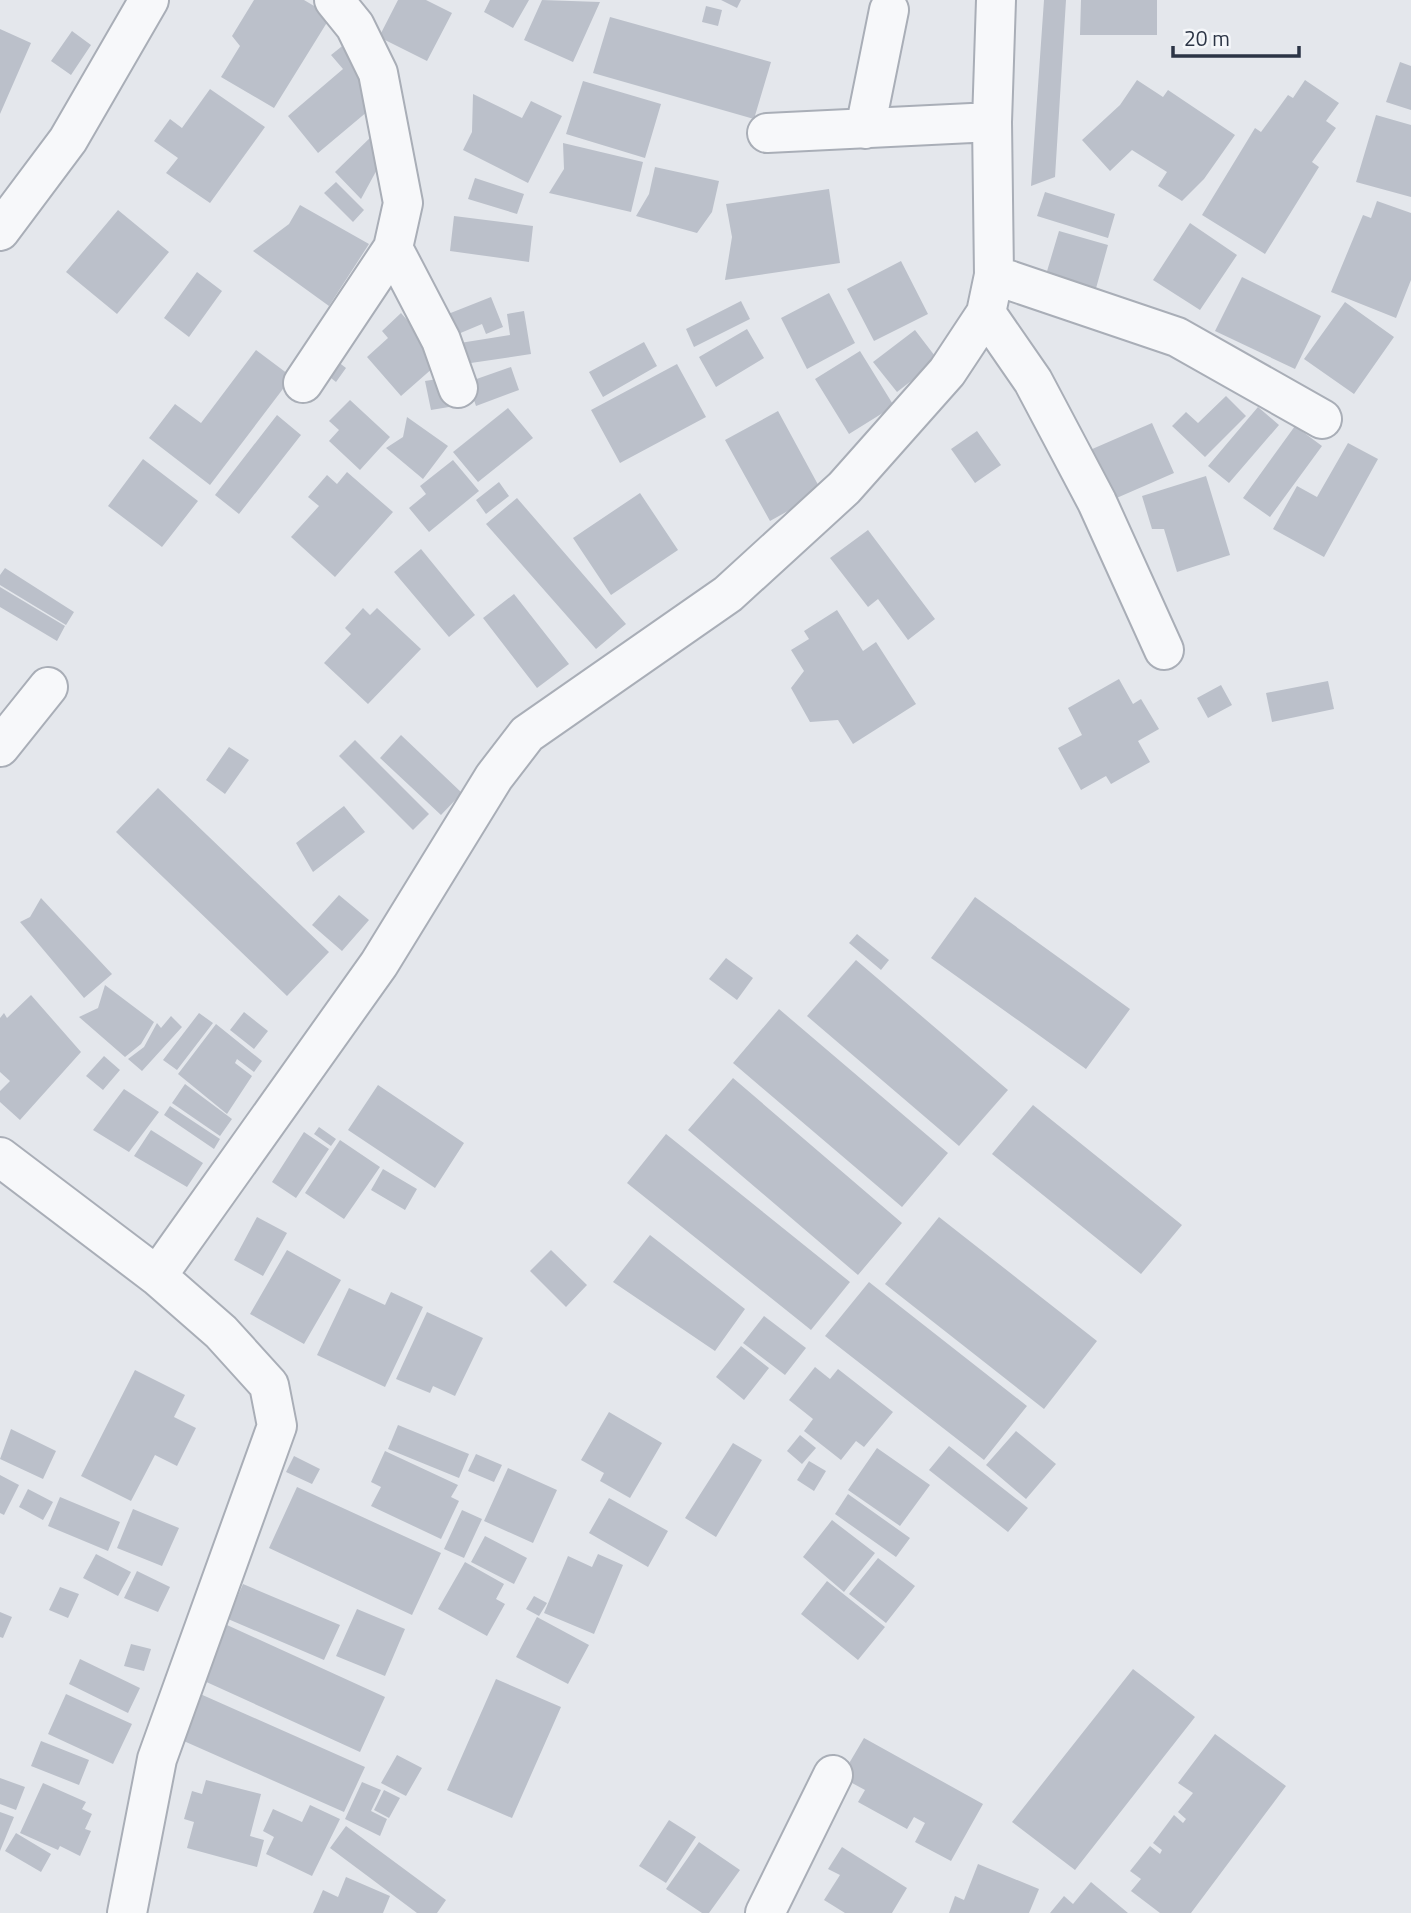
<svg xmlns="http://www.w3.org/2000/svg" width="1411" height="1913" font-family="'Titillium Web',sans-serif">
<rect width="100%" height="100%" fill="#e4e7ec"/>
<!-- building -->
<path fill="#bbc0ca" d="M254 0H304L331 16 274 108 221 77 240 46 232 36Z
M398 0H426L452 13 427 61 379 37Z
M490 0H529L513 28 484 12Z
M542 0 600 2 573 62 524 40Z
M721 0H741L737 8Z
M1044 0H1066L1055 177 1031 186Z
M1081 0H1157V35H1080Z
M706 6 722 10 718 26 702 22Z
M610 17 771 62 754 119 593 73Z
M0 29 31 43 0 114Z
M72 31 91 45 71 75 51 61Z
M346 43 374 106 318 153 288 116 343 69 331 55Z
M1400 62 1411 66V110L1386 102Z
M1137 80 1163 97 1168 90 1235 135 1204 179 1182 201 1158 186 1167 172 1132 150 1110 171 1082 140 1120 105Z
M1305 80 1339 103 1326 121 1336 128 1312 162 1319 167 1265 254 1202 215 1255 128 1261 132 1288 95 1293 98Z
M583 81 661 104 645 158 566 134Z
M210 89 265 127 210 203 166 173 178 158 154 141 170 119 182 128Z
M473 94 522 118 531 101 562 116 528 183 463 150 472 132Z
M1376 115 1411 125V197L1356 182Z
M376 132 386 153 361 199 335 172Z
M563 143 643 162 631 212 549 193 564 169Z
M655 167 719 181 712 212 697 233 636 216 649 194Z
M475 178 524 194 517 214 468 199Z
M336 182 364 210 353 222 324 193Z
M829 189 840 263 725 280 732 237 726 204Z
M1045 192 1115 214 1108 238 1037 216Z
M1377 201 1411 213V280L1396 318 1331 292 1363 215 1371 218Z
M300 205 369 244 329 306 253 251 289 224Z
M118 210 169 252 117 314 66 272Z
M454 216 533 226 529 262 450 251Z
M1190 223 1237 255 1200 310 1153 280Z
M1059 231 1108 245 1095 292 1045 278Z
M901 261 928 314 874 341 847 289Z
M197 272 222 291 189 337 164 318Z
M1242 277 1321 316 1295 369 1215 331Z
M829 293 855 343 807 369 781 318Z
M491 297 503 327 486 334 482 324 451 337 443 316Z
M741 301 750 319 694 347 686 329Z
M1345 302 1394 337 1354 394 1304 359Z
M524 311 531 354 464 364 460 343 510 335 507 314Z
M401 313 442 360 401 396 367 357 388 338 382 331Z
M747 329 764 358 716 387 699 357Z
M915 330 938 360 897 392 873 362Z
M644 342 657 366 603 397 589 372Z
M256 350 292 377 210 485 149 438 175 404 201 423Z
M860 351 894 406 849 434 815 379Z
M337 361 346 368 336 382 326 374Z
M677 364 706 417 620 463 591 410Z
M511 367 519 390 476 406 468 382Z
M444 378 449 407 431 410 425 381Z
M1226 396 1246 416 1205 457 1172 426 1186 412 1198 423Z
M350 400 390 437 360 470 329 441 339 430 329 421Z
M1258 407 1279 425 1229 483 1208 466Z
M508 408 533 438 478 482 453 452Z
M778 411 822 492 770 521 725 440Z
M277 415 301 435 239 514 215 495Z
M407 417 448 446 423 479 386 448 403 437Z
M1152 423 1174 473 1112 500 1090 450Z
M1295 426 1322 446 1270 517 1243 498Z
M977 431 1001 465 975 483 951 449Z
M1348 443 1378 459 1324 557 1273 529 1297 486 1317 497Z
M143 459 198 501 162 547 108 506Z
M453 460 479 491 429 532 409 508 426 494 420 486Z
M347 472 393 512 335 577 291 537 319 506 308 497 327 475 337 484Z
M1206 476 1230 555 1177 572 1164 529H1152L1142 496Z
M499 482 509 496 486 514 476 500Z
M640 493 678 550 611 595 573 538Z
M517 498 626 624 596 649 486 524Z
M868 530 935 619 908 640 878 599 868 607 830 558Z
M421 549 475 615 449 637 394 572Z
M5 568 74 612 66 625 0 585V575Z
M0 587 65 626 57 641 0 607Z
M514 594 569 664 537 688 483 618Z
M363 608 370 615 377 608 421 649 368 704 324 663 351 634 345 628Z
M837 610 863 651 876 642 916 704 853 744 838 720 810 722 791 688 804 671 791 650 809 639 804 631Z
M1119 679 1133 704 1141 699 1159 729 1138 741 1150 762 1111 784 1106 776 1081 790 1058 748 1082 735 1068 708Z
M1328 681 1334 709 1272 722 1266 693Z
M1221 685 1232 705 1208 718 1197 698Z
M401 735 462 793 441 815 380 758Z
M355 740 429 814 413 830 339 756Z
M229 747 249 760 225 794 206 780Z
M158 788 329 952 287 996 116 832Z
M344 806 365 832 313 872 296 843Z
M339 895 369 920 342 951 312 925Z
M975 897 1130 1009 1086 1069 931 958Z
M41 898 112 974 84 998 20 922 30 917Z
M857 934 889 960 881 970 849 943Z
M726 958 753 978 737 1000 709 979Z
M856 960 1008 1090 959 1146 807 1016Z
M105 985 154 1022 141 1044 125 1057 79 1017 98 1008Z
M31 995 81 1052 20 1120 0 1102V1091L10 1081 0 1072V1018L4 1013 7 1018Z
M779 1009 948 1153 902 1207 733 1063Z
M244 1012 268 1031 254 1049 230 1030Z
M199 1013 213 1023 177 1070 163 1060Z
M171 1016 182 1027 142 1071 128 1059 144 1047 157 1023 161 1028Z
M216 1024 262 1061 254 1072 237 1059 235 1063 252 1076 227 1114 178 1074Z
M104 1056 120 1070 103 1090 86 1076Z
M733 1078 902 1223 858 1275 688 1130Z
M185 1084 232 1119 220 1136 172 1103Z
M378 1085 464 1143 435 1188 348 1130Z
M124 1089 159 1112 129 1152 93 1130Z
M1033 1105 1182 1225 1141 1274 992 1154Z
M170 1106 220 1139 214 1149 164 1115Z
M319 1127 336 1139 331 1146 314 1134Z
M151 1130 203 1163 187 1187 134 1156Z
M304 1132 329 1149 296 1198 272 1182Z
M666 1134 850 1282 811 1330 627 1183Z
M340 1140 380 1167 344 1219 305 1193Z
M383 1169 417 1189 405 1210 371 1190Z
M257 1217 287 1233 263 1276 234 1260Z
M939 1217 1097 1341 1044 1409 885 1284Z
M650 1235 745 1309 715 1351 613 1282Z
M287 1250 341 1280 304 1344 250 1314Z
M551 1250 587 1285 566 1307 530 1271Z
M869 1282 1027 1406 984 1460 825 1336Z
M349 1288 385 1305 391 1292 423 1307 385 1387 317 1355Z
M427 1312 483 1338 455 1396 433 1386 430 1393 396 1379Z
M764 1316 806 1348 785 1375 743 1343Z
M741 1346 769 1368 744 1400 716 1377Z
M815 1367 830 1379 838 1369 893 1412 864 1447 856 1441 841 1460 804 1431 813 1419 789 1400Z
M135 1370 185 1395 174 1417 196 1428 177 1466 155 1455 131 1501 81 1476Z
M609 1412 662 1443 630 1498 600 1481 604 1473 581 1460Z
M398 1425 469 1454 459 1478 388 1449Z
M11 1429 56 1451 43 1479 0 1459Z
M1016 1431 1056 1464 1026 1499 986 1465Z
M800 1435 816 1448 802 1464 787 1451Z
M733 1443 762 1460 716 1537 685 1518Z
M949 1446 1028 1508 1008 1532 929 1470Z
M877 1448 930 1485 900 1526 848 1490Z
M385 1451 458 1485 451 1497 459 1501 441 1539 371 1506 381 1487 371 1482Z
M476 1454 502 1465 494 1482 468 1471Z
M294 1456 320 1469 312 1484 286 1472Z
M809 1461 826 1471 814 1491 797 1480Z
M508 1468 557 1490 533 1543 484 1521Z
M0 1475 19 1485 4 1515 0 1513Z
M297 1487 441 1553 412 1615 269 1548Z
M28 1489 53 1502 43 1520 19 1507Z
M848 1494 910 1538 896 1557 835 1514Z
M60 1497 120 1522 108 1551 48 1526Z
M609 1498 668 1531 648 1567 589 1533Z
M133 1509 179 1528 162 1566 117 1548Z
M462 1510 482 1519 464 1558 444 1549Z
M832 1520 875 1553 844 1592 803 1557Z
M485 1536 527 1558 514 1584 471 1562Z
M96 1554 131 1572 118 1596 83 1578Z
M598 1554 623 1565 594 1634 544 1613 568 1556 592 1567Z
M878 1558 915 1586 886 1623 849 1594Z
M465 1562 504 1584 496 1599 505 1604 487 1636 438 1609Z
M137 1571 170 1587 158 1612 124 1598Z
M827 1581 885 1627 858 1660 801 1614Z
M243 1584 340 1625 324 1660 228 1619Z
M60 1587 79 1594 68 1618 49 1610Z
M534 1596 547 1603 539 1616 526 1609Z
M357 1609 405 1629 385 1676 336 1656Z
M0 1612 12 1617 3 1638 0 1637Z
M537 1617 589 1645 568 1684 516 1657Z
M216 1620 385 1697 360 1752 191 1675Z
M131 1644 151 1649 144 1671 124 1666Z
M80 1659 140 1688 128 1713 69 1684Z
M1133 1669 1195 1717 1075 1870 1012 1822Z
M496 1679 561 1707 512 1818 447 1790Z
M198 1693 365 1767 344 1812 177 1738Z
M66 1694 132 1724 113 1764 48 1734Z
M1215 1734 1286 1786 1191 1913H1160L1131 1891 1141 1879 1130 1871 1150 1846 1160 1854 1162 1850 1153 1843 1174 1815 1183 1823 1186 1819 1178 1812 1193 1793 1178 1783Z
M864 1738 983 1804 951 1861 915 1842 925 1823 914 1817 907 1829 858 1802 865 1790 841 1777Z
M41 1741 89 1760 79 1785 31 1766Z
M397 1755 422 1768 406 1796 381 1783Z
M0 1778 25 1787 16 1810 0 1804Z
M206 1780 261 1794 250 1836 264 1840 257 1867 187 1848 194 1822 184 1819 192 1791 202 1794Z
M362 1782 381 1790 371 1811 387 1819 380 1836 345 1819Z
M43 1783 86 1802 82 1809 92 1814 85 1829 91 1831 80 1856 60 1846 58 1850 20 1833Z
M384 1790 400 1798 389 1818 374 1810Z
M310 1805 340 1819 312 1876 266 1854 274 1837 263 1831 273 1809 302 1822Z
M0 1812 14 1817 0 1851Z
M669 1820 696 1837 666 1883 639 1866Z
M346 1826 446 1900 437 1913H417L330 1848Z
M16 1833 51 1854 41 1872 5 1851Z
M699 1842 740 1870 709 1913H702L666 1889Z
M842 1847 907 1888 892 1913H845L824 1900 840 1875 828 1869Z
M978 1864 1039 1889 1029 1913H949L955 1896 964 1900Z
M346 1877 390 1896 383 1913H313L323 1890 338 1897Z
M1091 1882 1128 1913H1050L1064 1896 1073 1904Z"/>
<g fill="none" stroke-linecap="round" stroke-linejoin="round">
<!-- minor casing -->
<g stroke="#a9aeb7" stroke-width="42">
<path id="minor" d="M865 129 889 10
M767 133 992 122
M0 231 68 140 149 0
M393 248 441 340 458 388
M994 275 1177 337 1322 419
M986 313 1033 381 1097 502 1164 650
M303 383 393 248 403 203 378 73 355 26 334 0
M0 747 48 687
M0 1157 157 1276 221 1332 269 1385 277 1426 157 1759 127 1913
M157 1276 379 964 494 777 527 734 728 594 844 488 947 372 986 313 994 275 992 122 996 0
M765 1913 833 1775"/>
</g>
<!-- minor -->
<use href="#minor" stroke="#f7f8fa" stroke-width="38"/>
</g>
<!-- scale -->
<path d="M1173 46v10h126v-10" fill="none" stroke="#2b3445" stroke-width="3.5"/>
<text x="1184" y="46" font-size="21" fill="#2b3445" stroke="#f4f6f9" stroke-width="5" paint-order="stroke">20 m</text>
</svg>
